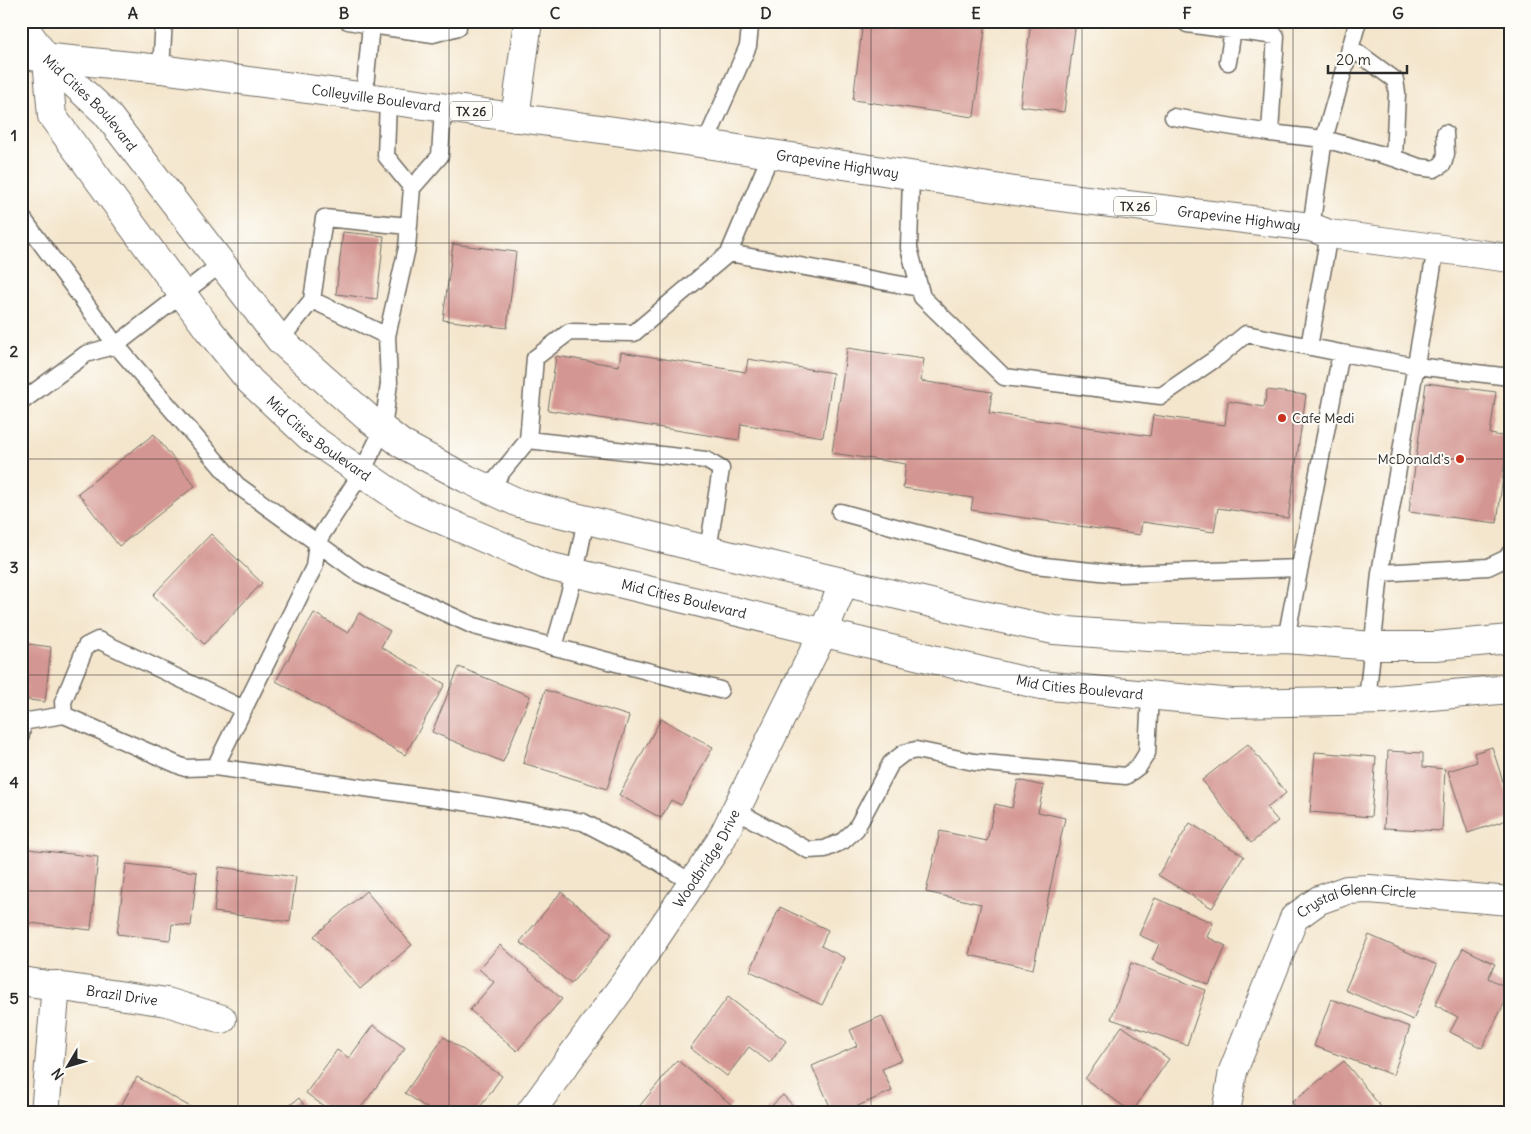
<svg xmlns="http://www.w3.org/2000/svg" width="1531" height="1134" font-family="Delius,sans-serif">
<rect width="100%" height="100%" fill="#fdfcf7"/>
<filter id="ink" filterUnits="userSpaceOnUse"><feTurbulence type="fractalNoise" baseFrequency=".02" numOctaves="2"/><feDisplacementMap in="SourceGraphic" scale="10" xChannelSelector="R" yChannelSelector="G"/><feConvolveMatrix kernelMatrix="1 2 1 2 8 2 1 2 1" color-interpolation-filters="sRGB"/></filter>
<filter id="wash" filterUnits="userSpaceOnUse"><feTurbulence type="fractalNoise" baseFrequency=".0096" numOctaves="4" result="noise"/><feDisplacementMap in="SourceGraphic" scale="20" xChannelSelector="R" yChannelSelector="G"/><feGaussianBlur stdDeviation="1.12" result="paint"/><feColorMatrix in="noise" values="0 0 0 0 0 0 0 0 0 0 0 0 0 0 0 0 0 1.4 0 .05"/><feComposite in="paint" operator="in"/></filter>
<g filter="url(#wash)">
<rect width="100%" height="100%" fill="#f4e6cd"/>
<g id="blocks">
<!-- building -->
<path fill="#d49692" d="M863 21H986L974 117 853 100Z
M1031 21H1076L1064 112 1020 106Z
M343 232 384 236 377 299 336 294Z
M453 244 516 252 507 328 443 320Z
M847 348 924 359 921 381 992 392 989 413 1150 436 1153 415 1225 425 1228 401 1264 407 1267 390 1306 395 1288 518 1218 508 1214 532 1142 522 1140 535 971 510 973 498 903 488 906 464 832 453Z
M621 352 746 372 748 359 833 373 823 437 741 424 739 440 548 410 556 356 619 366Z
M1426 383 1496 392 1490 434 1508 437 1497 523 1409 512Z
M154 434 195 486 119 546 78 493Z
M211 534 262 583 204 644 153 595Z
M314 613 348 633 359 613 390 631 381 647 445 684 405 755 276 681Z
M21 643 51 647 45 702 21 699Z
M459 667 530 696 503 762 432 732Z
M545 690 629 716 607 789 523 763Z
M661 719 713 747 681 805 671 800 661 818 619 795Z
M1248 744 1286 793 1267 808 1278 821 1251 843 1202 780Z
M1492 747 1510 803V819L1468 833 1448 771 1477 762 1474 753Z
M1388 751 1423 753V767L1445 769 1442 831 1384 828Z
M1315 752 1376 757 1371 817 1310 812Z
M1018 780 1044 786 1038 812 1065 818 1033 969 969 955 981 904 926 892 940 831 987 841 995 804 1012 808Z
M1190 823 1244 856 1212 908 1158 875Z
M28 849 98 857 91 930 21 922V910Z
M126 864 197 872 191 926 172 924 170 940 117 934Z
M219 867 296 877 290 922 214 912Z
M366 891 412 945 360 989 314 936Z
M561 892 612 934 571 984 520 942Z
M1155 898 1213 923 1207 937 1226 946 1209 985 1152 960 1159 944 1139 935Z
M780 907 828 930 821 946 845 958 822 1005 750 971Z
M1369 935 1437 965 1413 1020 1345 990Z
M500 945 562 999 517 1051 470 1010 494 982 479 969Z
M1463 948 1495 964 1488 978 1510 989V992L1482 1048 1450 1032 1458 1017 1435 1005Z
M1131 963 1206 990 1187 1045 1111 1019Z
M728 997 786 1041 770 1063 749 1047 727 1076 690 1048Z
M1331 999 1410 1027 1393 1075 1314 1046Z
M882 1016 902 1060 882 1069 892 1091 842 1113H833L812 1066 857 1046 850 1030Z
M373 1025 405 1048 357 1113H333L306 1093 337 1050 349 1058Z
M1122 1026 1169 1059 1132 1112 1085 1079Z
M444 1037 502 1076 476 1113H434L405 1093Z
M677 1060 732 1105 725 1113H634Z
M1344 1061 1381 1107 1374 1113H1300L1292 1102Z
M137 1077 194 1109 192 1113H117Z
M783 1095 800 1113H767L766 1111Z
M299 1098 310 1113H280Z"/>
</g>
</g>
<g filter="url(#ink)">
<use href="#blocks" fill-opacity="0" stroke="#716c64" stroke-width="1"/>
<g fill="none" stroke-linecap="round" stroke-linejoin="round">
<!-- lane casing -->
<g stroke="#716c64" stroke-width="19">
<path id="lane" d="M348 21 371 25
M1187 24 1276 36 1270 133
M1350 47 1395 80 1397 93 1394 158
M1228 62 1233 29
M161 69 164 21
M364 97 371 25 433 34 458 27V21
M388 100 386 156 412 188
M443 108 440 156 412 188 407 248 387 336 389 383 383 429 362 472 317 542 314 567 215 767 471 803 583 822 652 858 692 883
M1173 117 1270 133 1324 139 1394 158 1419 167 1434 169 1443 164 1446 154 1445 133
M705 144 748 46 750 27 746 21
M911 175 909 248 922 297 1004 377 1161 396 1218 357 1246 334 1341 353 1416 366 1510 377
M21 216 116 345 237 485 360 574 474 626 720 690
M1311 227 1324 139 1358 21
M729 253 919 288
M312 300 324 218 409 226
M280 340 312 300 387 336
M1309 347 1329 234
M21 402 86 354 116 345 221 264
M528 440 706 460 721 469 708 550
M488 489 528 440 535 358 569 332 634 333 729 253 771 154
M840 512 1035 565 1119 574 1300 568
M1380 573 1488 567 1507 558 1510 553
M1286 639 1341 353
M554 647 575 573 586 519
M1367 701 1380 573 1436 248
M21 735 22 722 64 715
M215 767 185 768 64 715 63 702 86 646 98 640 244 709
M735 810 808 850 825 849 843 841 856 829 891 763 904 753 916 750 974 762 1126 776 1139 766 1147 753 1150 696"/>
</g>
<!-- street casing -->
<g stroke="#716c64" stroke-width="30">
<g id="street">
<path d="M515 118 528 21"/>
<path id="s1" d="M21 981 167 1002 222 1019"/>
<path d="M45 1113 56 985"/>
<path id="s2" d="M530 1113 627 980 720 842 823 633 844 582"/>
<path id="s3" d="M1226 1113 1233 1071 1294 918 1319 900 1347 890 1369 889 1510 901"/>
</g>
</g>
<!-- secondary casing -->
<g stroke="#716c64" stroke-width="30">
<g id="secondary">
<path id="s4" d="M21 23 47 59 106 113 280 340 367 417 402 444 467 479 519 503 728 555 965 611 1054 630 1148 637 1238 640 1286 639 1373 646H1435L1510 639"/>
<path id="s5" d="M47 59 52 116 208 329 250 381 310 437 412 507 548 566 1040 685 1233 703 1385 700 1510 689"/>
</g>
</g>
<!-- primary casing -->
<g stroke="#716c64" stroke-width="30">
<g id="primary">
<path id="s6" d="M21 55 161 69 666 138 1028 193 1311 227 1329 234 1510 258"/>
</g>
</g>
<!-- lane -->
<use href="#lane" stroke="#fff" stroke-width="16"/>
<!-- street -->
<use href="#street" stroke="#fff" stroke-width="28"/>
<!-- secondary -->
<use href="#secondary" stroke="#fff" stroke-width="28"/>
<!-- primary -->
<use href="#primary" stroke="#fff" stroke-width="28"/>
</g>
</g>
<!-- grid -->
<path fill="none" stroke="#2b2b2b" stroke-width="1" stroke-opacity="0.55" d="M238 21V1113M449 21V1113M660 21V1113M871 21V1113M1082 21V1113M1293 21V1113M21 243H1510M21 459H1510M21 675H1510M21 891H1510"/>
<!-- markers -->
<g fill="#c8321e" stroke="#fdfcf7" stroke-width="2">
<circle cx="1282" cy="418" r="5"/>
<circle cx="1460" cy="459" r="5"/>
</g>
<g text-anchor="middle" dominant-baseline="central" stroke-width="4" stroke-linejoin="round" paint-order="stroke">
<!-- shield labels -->
<g fill="#fdfcf7" stroke="#6a6a68" stroke-width="1">
<rect x="450" y="101.5" width="42" height="19" rx="4"/>
<rect x="1114" y="196.5" width="42" height="19" rx="4"/>
</g>
<g font-size="12" font-weight="bold" fill="#2b2b2b">
<text x="471" y="111">TX 26</text>
<text x="1135" y="206">TX 26</text>
</g>
<!-- street labels -->
<g font-size="14" fill="#2b2b2b" stroke="#fdfcf7">
<text stroke="none"><textPath href="#s6" startOffset="358">Colleyville Boulevard</textPath></text>
<text stroke="none"><textPath href="#s4" startOffset="106">Mid Cities Boulevard</textPath></text>
<text stroke="none"><textPath href="#s6" startOffset="824">Grapevine Highway</textPath></text>
<text stroke="none"><textPath href="#s6" startOffset="1229">Grapevine Highway</textPath></text>
<text stroke="none"><textPath href="#s5" startOffset="478">Mid Cities Boulevard</textPath></text>
<text stroke="none"><textPath href="#s5" startOffset="882">Mid Cities Boulevard</textPath></text>
<text stroke="none"><textPath href="#s5" startOffset="1288">Mid Cities Boulevard</textPath></text>
<text stroke="none"><textPath href="#s2" startOffset="310">Woodbridge Drive</textPath></text>
<text stroke="none"><textPath href="#s3" startOffset="275">Crystal Glenn Circle</textPath></text>
<text stroke="none"><textPath href="#s1" startOffset="102">Brazil Drive</textPath></text>
</g>
<!-- poi labels -->
<g font-size="14" fill="#2b2b2b" stroke="#fdfcf7" text-anchor="start">
<text x="1292" y="418">Cafe Medi</text>
<text x="1450" y="459" text-anchor="end">McDonald's</text>
</g>
</g>
<!-- margin -->
<rect width="1531" height="1134" fill="none" stroke="#fdfcf7" stroke-width="55"/>
<!-- north arrow -->
<g transform="translate(68 1066) rotate(232)" stroke="#fdfcf7" stroke-width="4" paint-order="stroke">
<path d="M0-4L9 19L0 12L-9 19Z" fill="#2b2b2b"/>
<text y="-8" font-size="14" font-weight="bold" text-anchor="middle" fill="#2b2b2b">N</text>
</g>
<!-- scale -->
<path d="M1328 65v8h79v-8" fill="none" stroke="#2b2b2b" stroke-width="2.5"/>
<text x="1336" y="65" font-size="15" fill="#2b2b2b" stroke="#fdfcf7" stroke-width="4" paint-order="stroke">20 m</text>
<rect x="28" y="28" width="1476" height="1078" fill="none" stroke="#2b2b2b" stroke-width="2"/>
<g font-size="16" text-anchor="middle" font-weight="bold" fill="#2b2b2b">
<text x="133" y="19">A</text>
<text x="344" y="19">B</text>
<text x="555" y="19">C</text>
<text x="766" y="19">D</text>
<text x="976" y="19">E</text>
<text x="1187" y="19">F</text>
<text x="1398" y="19">G</text>
<text x="14" y="141">1</text>
<text x="14" y="357">2</text>
<text x="14" y="573">3</text>
<text x="14" y="788">4</text>
<text x="14" y="1004">5</text>
</g>
</svg>
